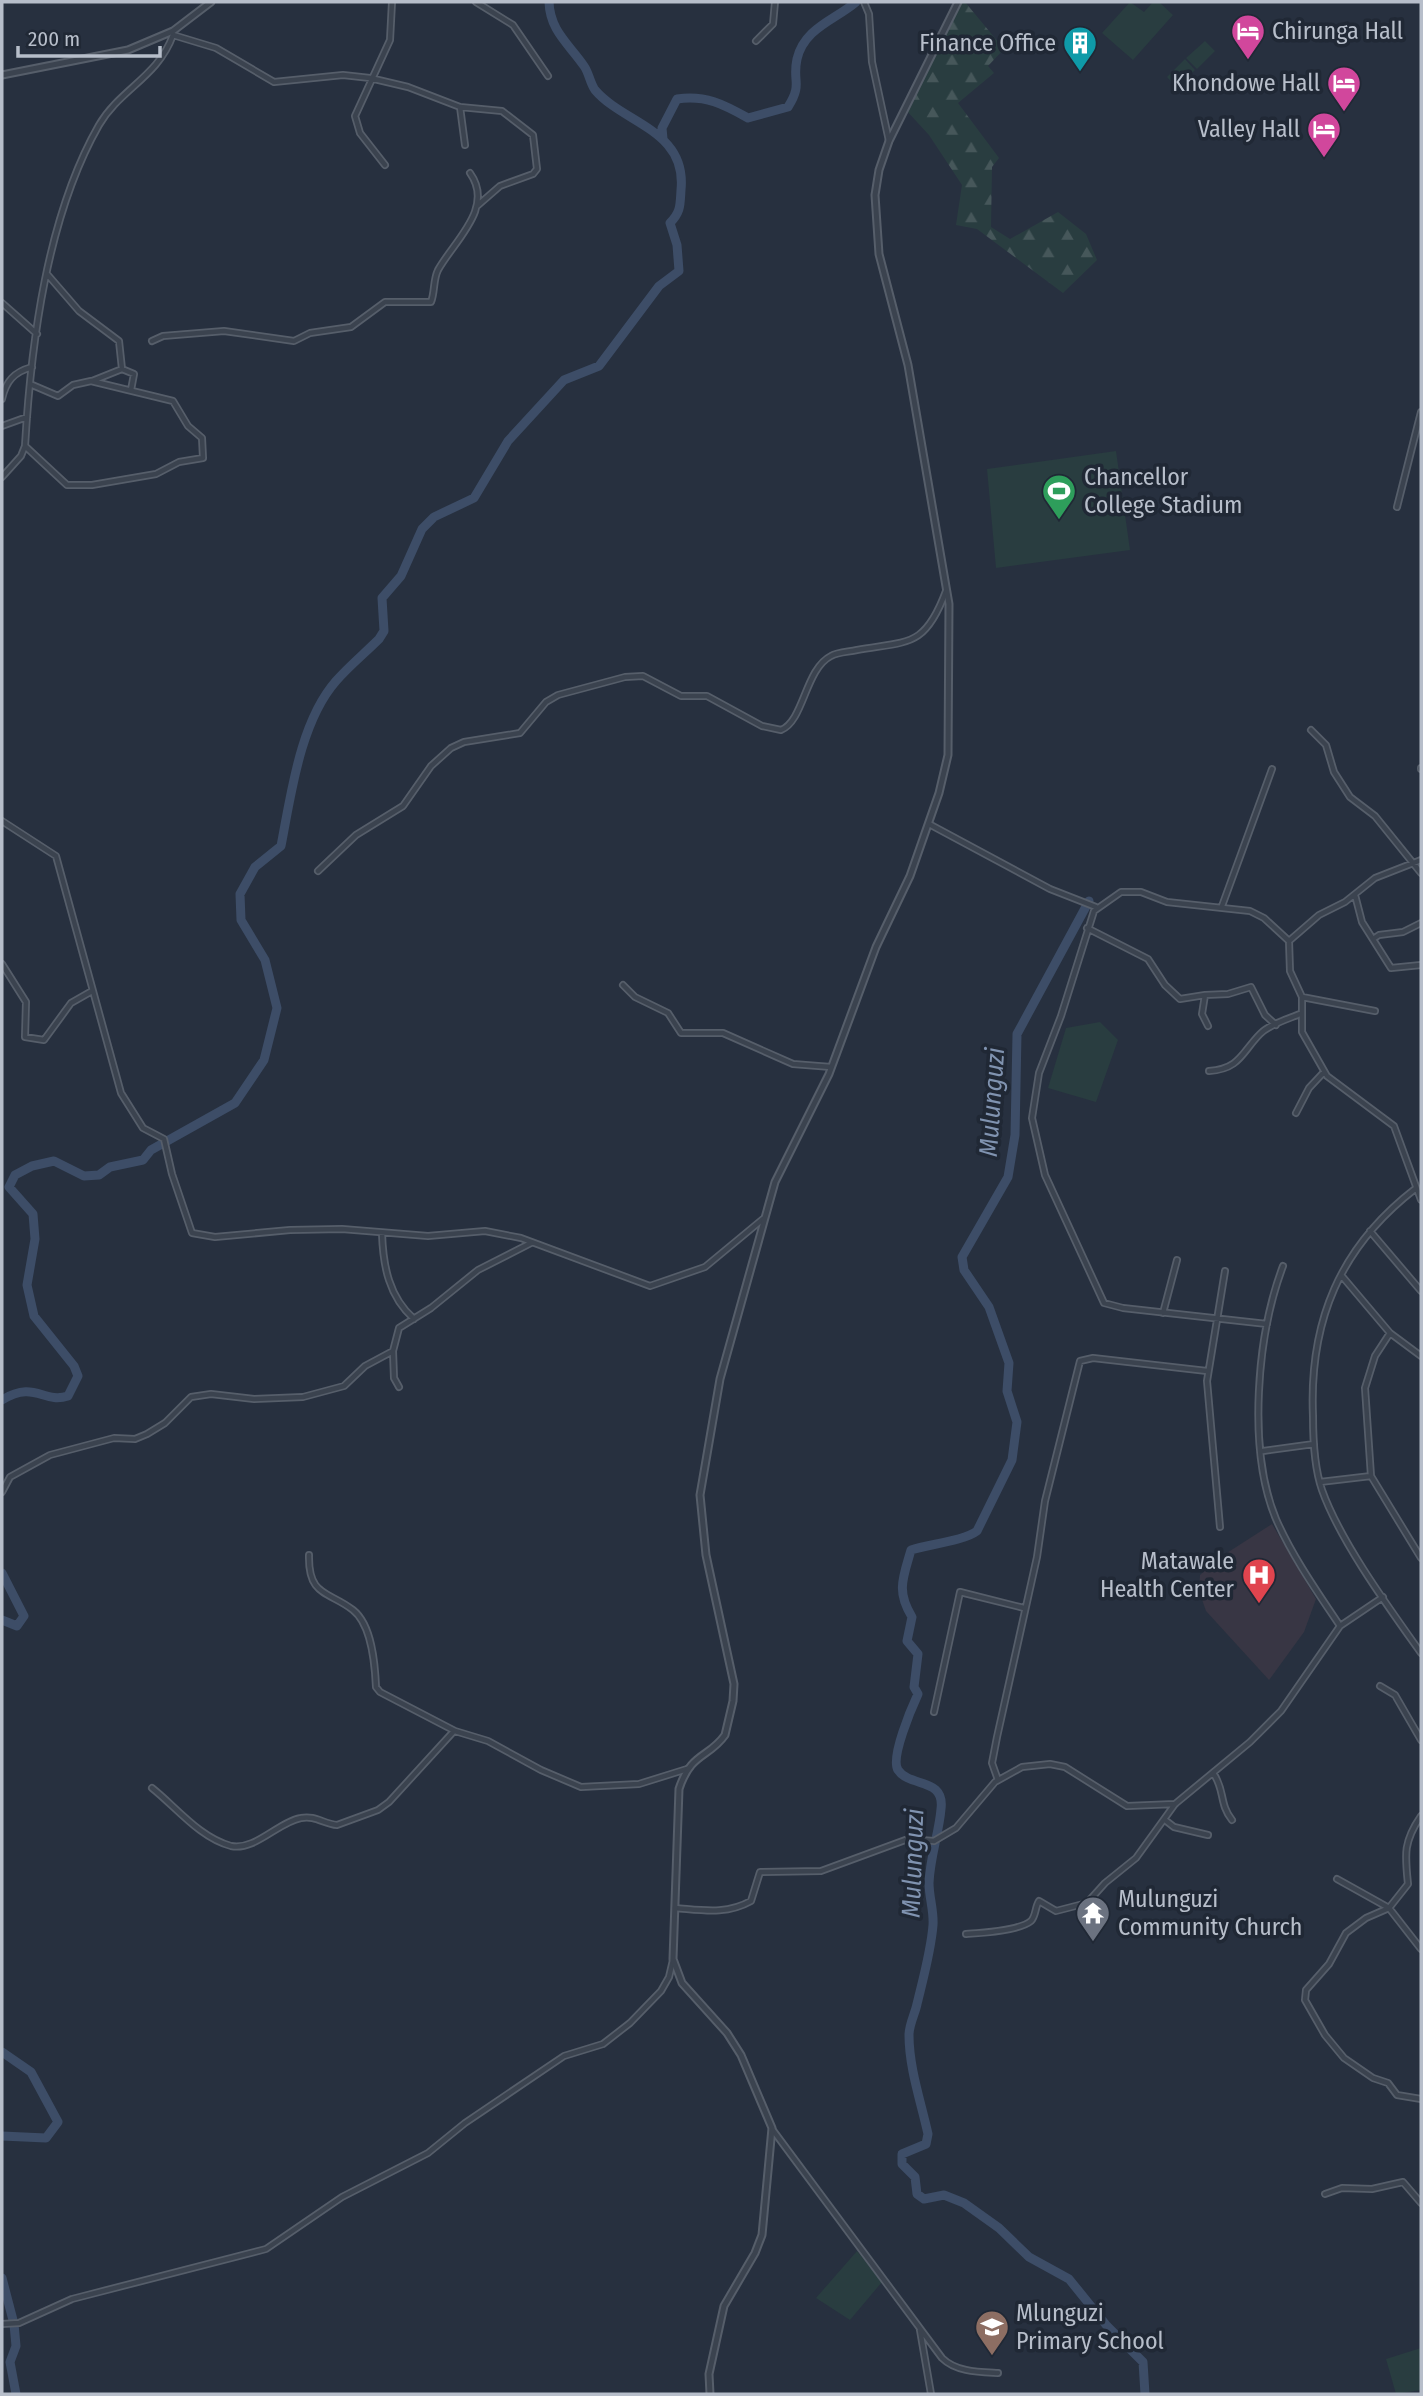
<svg xmlns="http://www.w3.org/2000/svg" width="1423" height="2396" font-family="'Fira Sans Condensed',sans-serif">
<defs>
<pattern id="forest-firs" width="22" height="20" patternUnits="userSpaceOnUse" patternTransform="scale(1.75)"><rect width="22" height="20" fill="#293d40"/><path d="M5 1l3.5 6h-7zM16 11l3.5 6h-7z" fill="#46575a"/></pattern>
</defs>
<rect width="100%" height="100%" fill="#27303f"/>
<!-- medical -->
<path fill="#383644" d="M1272 1524 1316 1599 1304 1632 1269 1680 1206 1611 1199 1591 1200 1575 1219 1558Z"/>
<!-- forest -->
<path fill="url(#forest-firs)" d="M960 2H965L1004 49 988 66 994 73 958 103 999 158 992 167 991 227 1010 239 1058 212 1086 234 1097 260 1063 293 977 229 956 225 962 185 929 135 906 110Z"/>
<!-- pitch -->
<path fill="#293d40" d="M1130 2 1144 12 1153 2H1159L1173 15 1133 60 1102 33Z
M1205 41 1215 51 1197 69 1186 58Z
M1185 59 1195 70 1177 88 1167 77Z
M1116 451 1130 550 996 568 987 469Z
M1100 1022 1118 1040 1096 1102 1048 1088 1066 1028Z
M857 2251 882 2282 850 2320 816 2298Z
M1421 2348V2390L1396 2394 1386 2359Z"/>
<g fill="none" stroke-linecap="round" stroke-linejoin="round">
<!-- river -->
<path stroke="#3d4d67" stroke-width="9" d="M663 139 662 128 677 99C706 95 723 104 748 118L788 107C803 83 792 82 797 59 804 28 835 20 856 2
M1089 901 1017 1034 1015 1135 1008 1177 962 1257 964 1270 989 1307 1009 1363 1007 1391 1017 1422 1012 1460 977 1531C964 1541 929 1544 911 1550 903 1578 896 1591 912 1617L907 1641 918 1654 914 1687 918 1694C912 1707 890 1758 898 1770 910 1788 945 1777 941 1809 939 1833 930 1857 929 1883 929 1897 934 1911 933 1925 931 1951 923 1979 917 2004 915 2014 909 2024 909 2035 909 2068 921 2102 928 2134L926 2144 902 2154V2164L915 2177 917 2194 924 2199 944 2195 964 2203 999 2228 1029 2257 1069 2279 1107 2326 1143 2362 1145 2394
M2 1400C35 1380 43 1404 68 1396L78 1376 74 1366 34 1316 27 1285 35 1239 33 1214 9 1187 15 1175 32 1166 54 1161 84 1176 99 1175 110 1167 143 1160 151 1150 235 1103 264 1060 277 1008 265 960 241 920 240 894 255 867 281 846C291 795 300 722 336 681 349 666 365 653 379 639L384 631 382 598 401 576 422 529 434 517 474 498 508 441 564 380 599 366 659 286 679 271 677 245 670 223C681 212 680 205 681 190 687 130 624 124 595 90 590 83 589 73 584 66 569 44 550 31 549 2
M2 1573 24 1616 17 1626 2 1620
M2 2052 31 2072 58 2122 46 2138 2 2136
M2 2278 14 2324 16 2346 10 2362 16 2394"/>
<!-- minor casing -->
<g stroke="#565e6a" stroke-width="8">
<path id="minor" d="M476 2 513 25 548 76
M864 2 869 14 872 62 889 141
M173 35 216 48 274 82 343 75 370 78 408 87 460 107 502 111 533 135 537 169 533 174 500 186 477 206
M756 41 773 24 775 2
M460 107 465 145
M385 165 360 133 355 116 390 40 392 2
M47 274 79 311 119 341 122 369
M2 303 37 334
M152 341 163 336 224 331 294 341 310 333 351 327 385 302H431C435 292 433 280 438 270 454 241 495 208 470 173
M92 381 122 369 134 374 131 390
M2 399C6 381 14 372 32 367
M2 426 27 417
M25 446 67 485H92L156 474 179 462 203 458 202 438 188 426 173 401 91 381 73 385 58 396 30 384
M2 477 21 456 25 446C31 343 47 216 99 125 120 89 158 77 173 35
M1397 507 1421 412
M1311 730 1326 745 1334 772 1350 797 1375 816 1421 873
M1421 768V769
M2 821 56 856 121 1093 143 1128 164 1139 172 1174 192 1233 215 1237 290 1230 342 1229 428 1236 485 1231 521 1238 650 1286 705 1267 763 1219
M929 824 1050 889 1096 907
M1421 860 1375 878 1345 902 1319 915 1289 941 1290 971 1302 997V1032L1327 1076 1394 1126 1421 1200
M318 871 356 835 403 806 431 766 451 748 464 742 520 733 546 702 558 695 625 677 643 676 681 696H707L762 726 781 730C804 721 805 669 831 656 838 652 848 652 857 650 908 641 925 648 946 591
M1355 895 1362 922 1391 968 1421 965
M1222 906 1272 769
M1087 928 1148 959 1165 985 1180 999 1205 995
M1373 939 1379 935 1403 932 1421 923
M2 964 26 1002 25 1037 44 1040 71 1003 92 991
M623 985 635 997 668 1013 681 1033H723L793 1064 831 1067
M1302 997 1375 1011
M1208 1026 1202 1014 1205 995 1228 994 1251 987 1265 1015 1276 1025
M1209 1071C1240 1069 1242 1052 1260 1034 1270 1024 1288 1019 1300 1014
M1296 1113 1309 1088 1324 1072
M1415 1189C1340 1247 1309 1321 1313 1416 1313 1440 1314 1467 1322 1490 1340 1541 1389 1608 1421 1653
M1370 1231 1421 1291
M382 1233C383 1266 389 1297 414 1319
M1283 1266C1257 1335 1247 1449 1276 1519 1292 1556 1318 1593 1340 1626L1383 1597
M1341 1275 1390 1333 1421 1356
M1163 1313 1177 1260
M1267 1324 1123 1308 1104 1303 1045 1175 1032 1118 1039 1073 1061 1016 1094 911 1121 892H1141L1167 902 1250 911 1264 918 1289 941
M1390 1333 1375 1356 1365 1388 1371 1476 1421 1558
M393 1351 394 1378 399 1387
M1263 1451 1314 1444
M1320 1482 1371 1476
M2 1492 10 1477 50 1455 114 1438 135 1439 147 1434 165 1423 191 1397 211 1394 254 1399 303 1397 344 1386 365 1366 393 1351 399 1328 431 1308 478 1270 531 1243
M1220 1527 1207 1381 1225 1271
M309 1555C308 1597 329 1591 353 1610 372 1625 375 1664 376 1687L380 1692 455 1731 488 1741 541 1770 581 1787 639 1784 687 1769
M1380 1686 1395 1695 1421 1740
M934 1712 960 1592 1024 1608
M1213 1773C1225 1789 1219 1804 1232 1820
M998 1780 992 1763 997 1737 1037 1557 1045 1501 1080 1361 1093 1358 1207 1371
M152 1788C176 1807 200 1838 231 1846 255 1851 278 1822 301 1818 315 1815 324 1824 337 1825L378 1810 389 1802 454 1731
M1421 1816C1403 1842 1405 1855 1408 1884L1389 1908 1421 1949
M1165 1820 1174 1827 1208 1835
M1337 1879 1389 1908
M675 1908C702 1910 726 1915 751 1901L760 1872 821 1871 908 1839 934 1841 956 1828 995 1782 1022 1767 1050 1764 1065 1767 1127 1806 1175 1804
M1389 1908 1366 1918 1346 1933 1329 1964 1306 1990 1305 2000 1325 2035 1344 2058 1373 2078 1388 2083 1397 2095 1421 2099
M966 1934C981 1933 1019 1931 1031 1921 1036 1916 1035 1907 1039 1901L1056 1911 1087 1903 1105 1883 1136 1858 1175 1804 1250 1742 1281 1711 1340 1626
M772 2129 942 2358C956 2372 979 2372 998 2373
M1325 2194 1342 2188 1372 2189 1403 2182 1421 2203
M2 2324 19 2323 72 2299 266 2249 342 2197 428 2153 465 2123 564 2056 603 2044 630 2023 661 1991 669 1977 673 1960
M920 2330 931 2394"/>
</g>
<!-- tertiary casing -->
<g stroke="#565e6a" stroke-width="9">
<path id="tertiary" d="M2 75 128 50 173 31 211 2
M710 2394 709 2374 724 2306 755 2253 762 2235 772 2128 741 2055 727 2033 682 1983 673 1959 679 1789C691 1752 709 1758 725 1735L733 1701 734 1684 706 1555 700 1495 720 1379 775 1182 829 1074 876 947 910 876 939 793 948 755 949 604 908 365 879 254 875 195 879 170 889 141 958 2"/>
</g>
<!-- minor -->
<use href="#minor" stroke="#3b434f" stroke-width="4.5"/>
<!-- tertiary -->
<use href="#tertiary" stroke="#3b434f" stroke-width="5"/>
</g>
<!-- icons -->
<defs>
<g id="hotel-pin" transform="scale(1.75)"><path d="M0 17L-7.5 6A9.5 9.5 0 1 1 7.5 6Z" fill="#d1479c" stroke="#202835"/><path d="M-6-4.5h1.5V1H6V5H4.5V3h-9V5H-6ZM-4 0a1.8 1.8 0 1 1 3.6 0ZM.5 0V-2.5h3Q6-2.5 6 0Z" fill="#fff"/></g>
<g id="building-pin" transform="scale(1.75)"><path d="M0 17L-7.5 6A9.5 9.5 0 1 1 7.5 6Z" fill="#0f9aa8" stroke="#202835"/><path d="M-4-6H4V6H1V3H-1V6H-4ZM-2.5-4.3h1.7v1.8h-1.7ZM.8-4.3h1.7v1.8H.8ZM-2.5-1h1.7V.8h-1.7ZM.8-1h1.7V.8H.8Z" fill="#fff"/></g>
<g id="stadium-pin" transform="scale(1.75)"><path d="M0 17L-7.5 6A9.5 9.5 0 1 1 7.5 6Z" fill="#2e9e5b" stroke="#202835"/><path d="M0-5a6.5 5 0 1 0 0 10a6.5 5 0 1 0 0-10ZM-3.5-1.8h7v3.6h-7Z" fill="#fff"/></g>
<g id="hospital-pin" transform="scale(1.75)"><path d="M0 17L-7.5 6A9.5 9.5 0 1 1 7.5 6Z" fill="#e0444e" stroke="#202835"/><path d="M-5-5h3v3.5h4V-5h3V5h-3V1.5h-4V5h-3Z" fill="#fff"/></g>
<g id="temple-pin" transform="scale(1.75)"><path d="M0 17L-7.5 6A9.5 9.5 0 1 1 7.5 6Z" fill="#6b7280" stroke="#202835"/><path d="M0-6L5-2H3V0L6.5 2.5H4V6H1.5V3h-3V6H-4V2.5H-6.5L-3 0V-2H-5Z" fill="#fff"/></g>
<g id="school-pin" transform="scale(1.75)"><path d="M0 17L-7.5 6A9.5 9.5 0 1 1 7.5 6Z" fill="#8d6e63" stroke="#202835"/><path d="M0-5L7-2L0 1L-7-2ZM-4 1L0 2.5L4 1V4Q0 6-4 4Z" fill="#fff"/></g>
</defs>
<g fill-rule="evenodd">
<use href="#hotel-pin" x="1248" y="31"/>
<use href="#building-pin" x="1080" y="43"/>
<use href="#hotel-pin" x="1344" y="83"/>
<use href="#hotel-pin" x="1324" y="129"/>
<use href="#stadium-pin" x="1059" y="491"/>
<use href="#hospital-pin" x="1259" y="1575"/>
<use href="#temple-pin" x="1093" y="1913"/>
<use href="#school-pin" x="992" y="2327"/>
</g>
<g text-anchor="middle" dominant-baseline="central" stroke-width="7" stroke-linejoin="round" paint-order="stroke">
<!-- poi labels -->
<g font-size="24" fill="#b7beca" stroke="#202835" text-anchor="start">
<text x="1272" y="31">Chirunga Hall</text>
<text x="1056" y="43" text-anchor="end">Finance Office</text>
<text x="1320" y="83" text-anchor="end">Khondowe Hall</text>
<text x="1300" y="129" text-anchor="end">Valley Hall</text>
<text x="1084" y="477">Chancellor<tspan x="1084" dy="28">College Stadium</tspan></text>
<text x="1234" y="1561" text-anchor="end">Matawale<tspan x="1234" dy="28">Health Center</tspan></text>
<text x="1118" y="1899">Mulunguzi<tspan x="1118" dy="28">Community Church</tspan></text>
<text x="1016" y="2313">Mlunguzi<tspan x="1016" dy="28">Primary School</tspan></text>
</g>
<!-- water labels -->
<g font-size="26" font-style="italic" fill="#8093b0" stroke="#202835">
<text transform="translate(992 1102) rotate(-86)">Mulunguzi</text>
<text transform="translate(913 1863) rotate(-88)">Mulunguzi</text>
</g>
</g>
<!-- border -->
<rect width="1423" height="2396" fill="none" stroke="#b7beca" stroke-width="7"/>
<!-- scale -->
<path d="M18 46v10h142v-10" fill="none" stroke="#b7beca" stroke-width="3.5"/>
<text x="28" y="46" font-size="21" fill="#b7beca" stroke="#202835" stroke-width="5" paint-order="stroke">200 m</text>
</svg>
